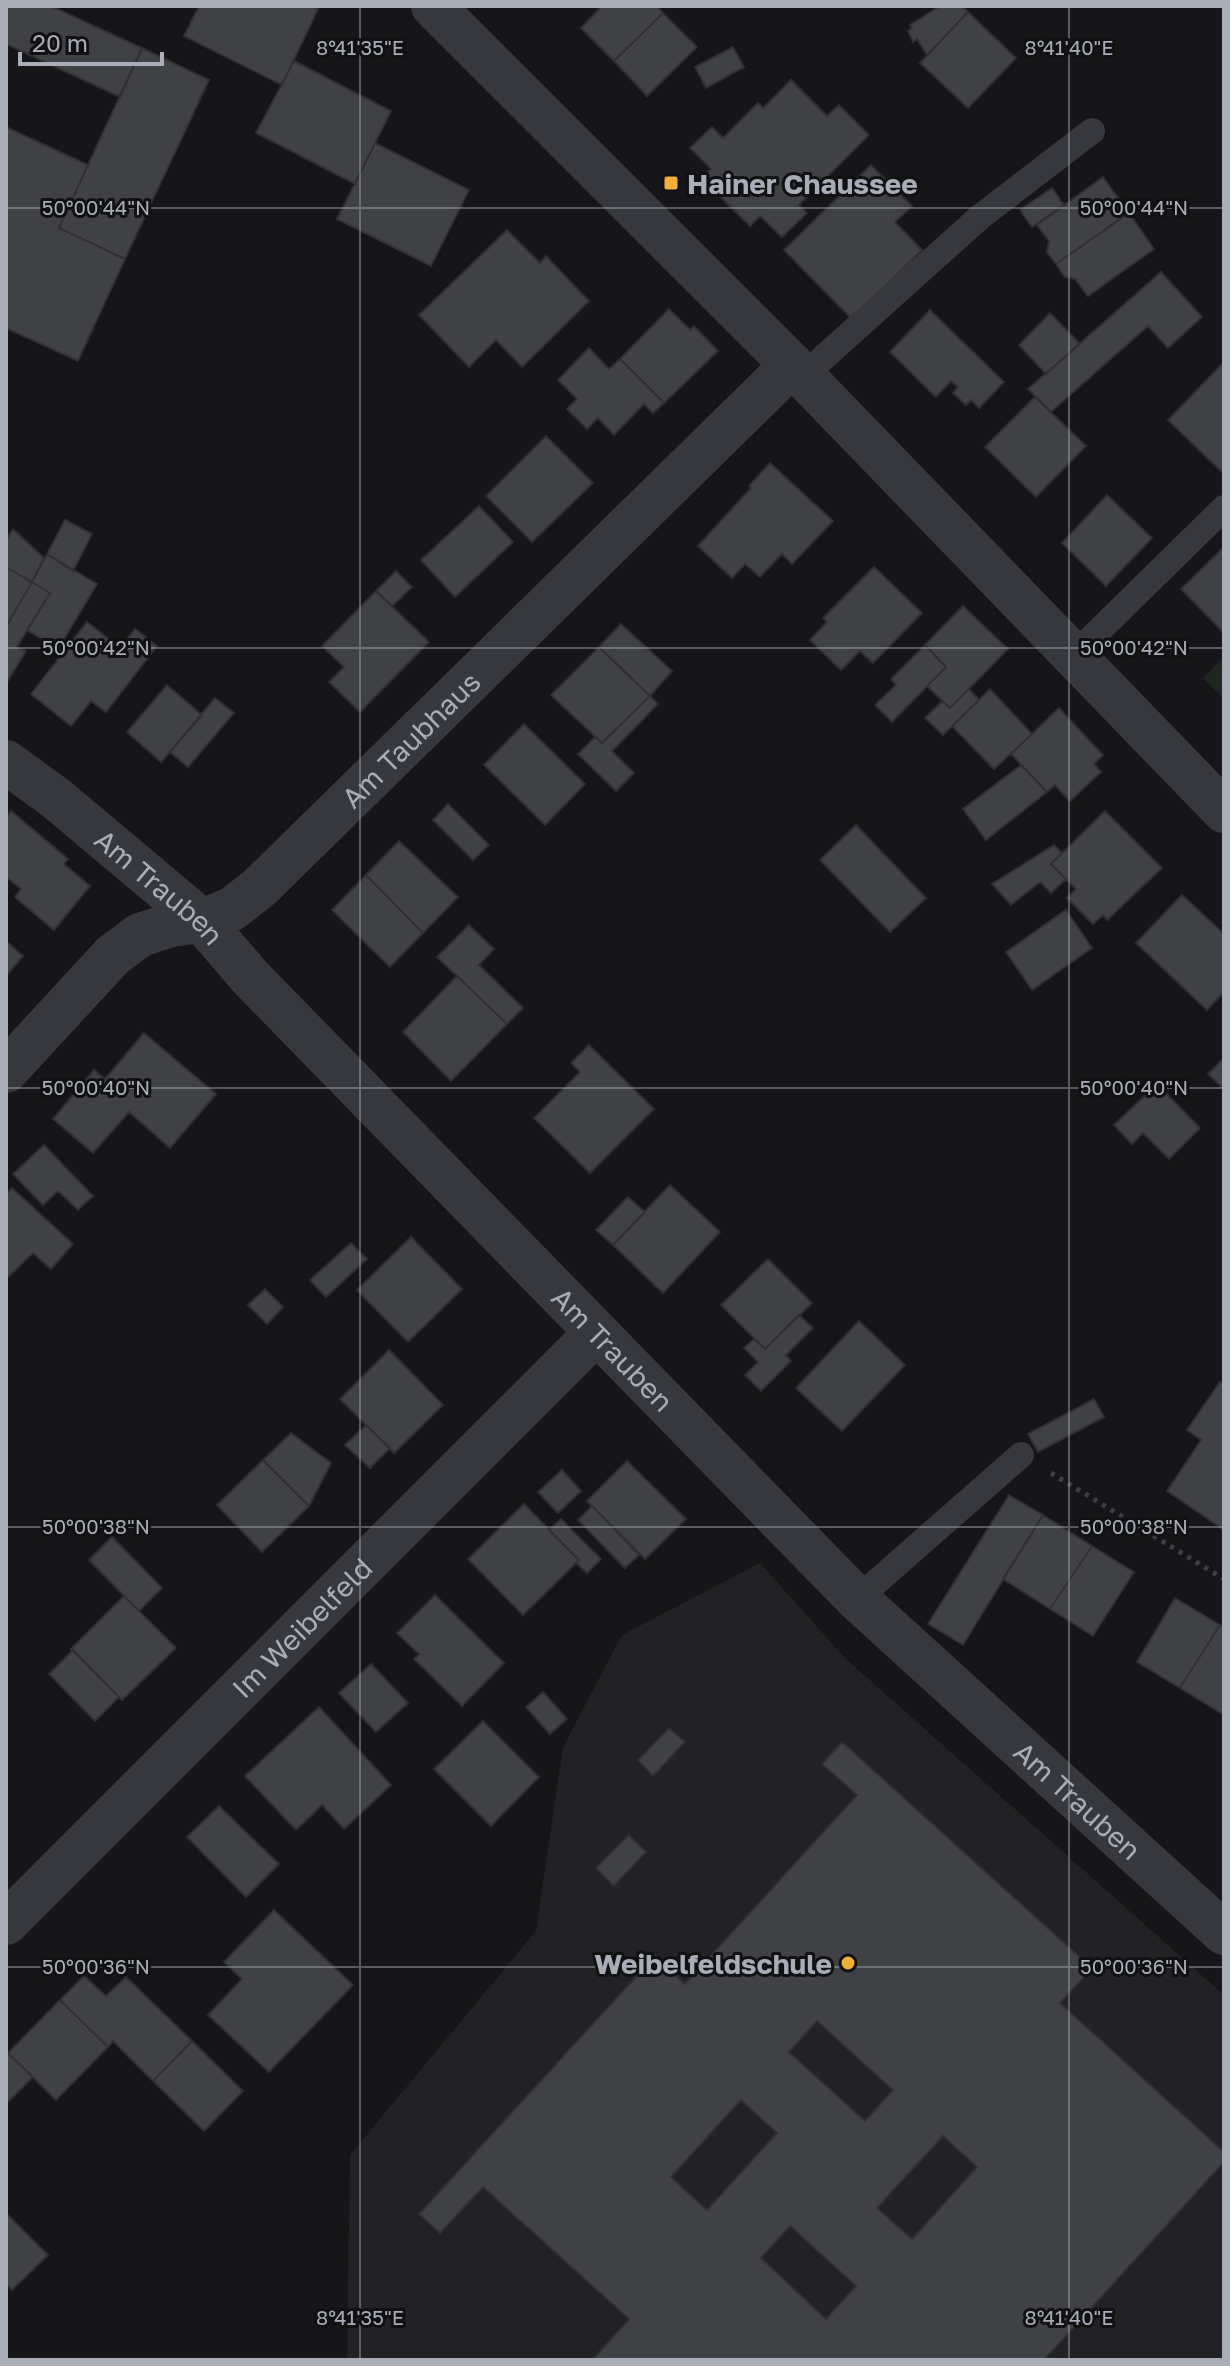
<svg xmlns="http://www.w3.org/2000/svg" width="1230" height="2366" font-family="'Golos Text',sans-serif">
<rect width="100%" height="100%" fill="#161618"/>
<!-- built -->
<path fill="#222225" d="M760 1563 845 1658 1224 1995V2360H347L350 2155 536 1931 563 1747 622 1635Z"/>
<!-- green -->
<path fill="#1e261f" d="M1224 657V699L1203 678Z"/>
<!-- building -->
<path fill="#404145" stroke="#303034" stroke-width="2" fill-rule="evenodd" d="M6 6H51L142 48 120 97 6 44Z
M199 6H312L318 9 282 85 184 36Z
M602 6H657L663 13 614 61 581 28Z
M940 6H962L968 12 927 55 917 39 913 42 908 31 912 28 910 25Z
M968 12 1016 58 968 108 920 63Z
M663 13 697 47 647 96 614 61Z
M733 47 744 67 706 88 695 67Z
M142 48 209 80 125 259 59 228Z
M294 61 391 111 355 184 256 133Z
M791 80 827 116 839 105 869 135 799 205 807 213 782 237 760 216 750 226 701 178 711 169 690 148 712 127 723 138 758 103 763 108Z
M6 127 88 165 59 228 125 259 78 361 6 328Z
M375 143 469 190 431 266 337 219Z
M871 165 912 206 895 222 922 250 852 319 784 250Z
M1103 177 1129 213 1056 264 1047 252 1049 241 1037 225Z
M1052 188 1064 205 1032 227 1020 210Z
M1129 213 1154 249 1088 296 1075 279 1065 277 1056 264Z
M507 230 540 263 546 256 589 301 522 367 496 340 469 367 419 315Z
M1161 272 1202 317 1168 348 1148 326 1051 412 1028 389Z
M669 309 690 330 694 326 718 351 664 403 620 359Z
M930 310 1004 382 979 408 971 400 966 405 953 393 958 387 951 381 936 397 890 352Z
M1050 313 1080 344 1046 374 1019 345Z
M589 348 609 369 620 359 664 403 653 413 644 404 614 435 598 418 587 429 567 409 577 399 558 380Z
M1224 362V470L1222 472 1168 420Z
M1035 397 1086 446 1036 497 985 447Z
M546 436 593 483 532 542 486 496Z
M770 463 833 521 792 564 782 554 760 577 745 564 732 578 698 546 751 488 749 486Z
M1107 495 1152 538 1106 586 1062 543Z
M479 506 513 542 455 597 421 560Z
M65 520 92 534 73 571 47 554Z
M13 529 44 558 32 582 6 567V540Z
M1224 547V633L1181 589Z
M47 554 97 584 58 649 27 630 50 593 32 582Z
M6 567 32 582 6 627Z
M874 567 922 613 873 663 860 651 841 670 810 640 827 622 823 618Z
M396 571 412 587 392 606 376 591Z
M32 582 50 593 17 647 26 651 6 684V627Z
M376 591 429 642 360 712 329 682 344 667 322 646Z
M963 606 1008 649 950 708 927 686 946 667 925 645Z
M87 622 120 648 135 629 157 646 106 712 91 701 71 726 31 694Z
M621 624 672 671 650 696 599 647Z
M925 645 946 667 892 722 875 705 896 685 891 679Z
M599 647 650 696 602 743 551 695Z
M167 685 202 715 161 762 127 732Z
M969 689 979 700 943 735 925 718 942 701 950 708Z
M990 689 1032 734 994 769 952 726Z
M650 696 658 704 612 751 634 773 616 791 578 754 595 737 602 743Z
M215 698 234 713 188 767 170 752Z
M1059 708 1103 755 1094 764 1101 772 1070 801 1055 785 1047 792 1011 754Z
M524 724 585 784 545 825 484 765Z
M1021 765 1047 792 986 840 963 809Z
M448 804 489 845 473 860 433 820Z
M11 811 68 859 64 864 90 886 54 930 15 897 21 889 6 877V817Z
M1105 811 1162 868 1107 920 1103 915 1093 924 1067 898 1076 889 1051 864Z
M856 825 926 898 890 932 820 860Z
M399 841 458 897 423 933 366 875Z
M1054 845 1062 853 1051 864 1066 879 1051 893 1040 882 1011 905 992 884Z
M366 875 423 933 390 967 332 910Z
M1182 895 1224 934V992L1207 1010 1136 943Z
M1066 910 1092 948 1032 990 1006 952Z
M469 925 494 949 479 965 523 1008 507 1024 437 957Z
M6 941 23 956 6 976Z
M457 976 507 1024 451 1081 403 1032Z
M144 1033 216 1094 170 1148 129 1112 93 1153 53 1119 94 1070 105 1079Z
M589 1045 654 1109 590 1173 534 1118 580 1072 571 1063Z
M1224 1058V1089L1208 1074Z
M1157 1084 1200 1128 1169 1159 1143 1133 1132 1144 1114 1125Z
M44 1145 93 1196 78 1210 58 1191 43 1205 13 1174Z
M670 1185 720 1232 663 1293 613 1245Z
M12 1188 73 1244 51 1269 33 1253 6 1279V1194Z
M628 1197 645 1212 613 1245 596 1230Z
M411 1237 462 1289 408 1342 357 1290Z
M351 1243 367 1259 326 1297 310 1280Z
M768 1259 812 1303 765 1349 721 1305Z
M265 1289 283 1307 267 1324 248 1305Z
M799 1315 813 1328 786 1355 791 1361 761 1391 745 1375 758 1362 744 1348 754 1339 765 1349Z
M859 1321 905 1365 842 1431 796 1388Z
M389 1350 443 1405 394 1453 340 1399Z
M1220 1382 1224 1385V1530L1167 1491 1201 1440 1187 1430Z
M1094 1399 1104 1417 1038 1452 1028 1434Z
M366 1425 390 1448 370 1468 345 1445Z
M291 1433 331 1463 309 1506 263 1460Z
M263 1460 309 1506 262 1552 217 1505Z
M627 1461 686 1519 645 1559 587 1501Z
M562 1470 581 1491 558 1513 538 1492Z
M1009 1495 1043 1515 963 1645 928 1624Z
M524 1504 579 1560 523 1615 468 1559Z
M592 1506 639 1555 625 1568 578 1520Z
M1043 1515 1092 1546 1050 1609 1003 1579Z
M561 1519 601 1559 587 1573 576 1563 579 1560 549 1530Z
M112 1537 162 1588 139 1611 89 1560Z
M1092 1546 1134 1572 1093 1636 1050 1609Z
M435 1595 504 1663 462 1706 414 1659 419 1654 397 1633Z
M124 1596 176 1648 122 1700 71 1649Z
M1175 1598 1220 1625 1180 1688 1137 1662Z
M1220 1625 1224 1627V1715L1180 1688Z
M73 1650 119 1697 95 1721 49 1674Z
M371 1664 408 1703 376 1732 339 1693Z
M543 1692 567 1719 550 1734 526 1707Z
M319 1707 391 1785 344 1829 322 1805 296 1830 245 1776Z
M483 1721 539 1777 491 1826 434 1769Z
M669 1728 685 1742 653 1776 638 1760Z
M842 1742 1092 1968 1060 2003 1224 2152V2162L1044 2360H592L629 2319 483 2187 440 2233 419 2214 655 1956 685 1984 857 1795 822 1764ZM817 2021 893 2090 865 2121 789 2052ZM741 2100 777 2133 707 2210 671 2177ZM943 2136 977 2167 912 2239 877 2208ZM790 2226 856 2286 826 2319 761 2258Z
M219 1806 279 1864 246 1897 187 1837Z
M629 1835 646 1852 614 1886 596 1868Z
M274 1910 353 1985 269 2072 208 2015 242 1979 224 1962Z
M84 1976 106 1996 126 1977 192 2041 153 2081 113 2041 108 2047 60 2000Z
M60 2000 108 2047 56 2100 8 2053Z
M192 2041 243 2091 204 2131 153 2081Z
M6 2051 33 2077 6 2104Z
M6 2213 48 2255 12 2290 6 2284Z"/>
<g fill="none" stroke-linecap="round" stroke-linejoin="round">
<!-- path -->
<path stroke="#3d3f44" stroke-width="5" stroke-dasharray="4 6" stroke-linecap="butt" d="M1051 1473 1224 1579"/>
<!-- service -->
<path stroke="#37383d" stroke-width="26" d="M803 376 980 217 1092 131
M1074 655 1224 508
M857 1599 1021 1455"/>
<!-- minor -->
<g stroke="#37383d" stroke-width="44">
<path id="s1" d="M6 762 57 799 202 921 250 977 857 1599 1224 1933"/>
<path id="s2" d="M6 1071 113 955 140 935 171 925 202 921 232 909 260 887 792 365"/>
<path id="s3" d="M6 1923 596 1333"/>
</g>
<!-- tertiary -->
<path stroke="#37383d" stroke-width="44" d="M433 6 803 376 1224 811"/>
</g>
<!-- ticks -->
<path fill="none" stroke="#a8adb8" stroke-width="2" stroke-opacity="0.45" d="M360 6V2360M1069 6V2360M6 208H1224M6 648H1224M6 1088H1224M6 1527H1224M6 1967H1224"/>
<!-- markers -->
<g fill="#f2b134" stroke="#111113" stroke-width="3">
<rect x="663" y="175" width="16" height="16" rx="4"/>
<circle cx="848" cy="1963" r="8"/>
</g>
<g text-anchor="middle" dominant-baseline="central" stroke-width="6" stroke-linejoin="round" paint-order="stroke">
<!-- poi labels -->
<g font-size="28" font-weight="bold" fill="#a8adb8" stroke="#111113" text-anchor="start">
<text x="687" y="183">Hainer Chaussee</text>
<text x="832" y="1963" text-anchor="end">Weibelfeldschule</text>
</g>
<!-- street labels -->
<g font-size="28" fill="#a8adb8" stroke="#111113">
<text stroke="none"><textPath href="#s2" startOffset="534">Am Taubhaus</textPath></text>
<text stroke="none"><textPath href="#s1" startOffset="198">Am Trauben</textPath></text>
<text stroke="none"><textPath href="#s1" startOffset="846">Am Trauben</textPath></text>
<text stroke="none"><textPath href="#s3" startOffset="418">Im Weibelfeld</textPath></text>
<text stroke="none"><textPath href="#s1" startOffset="1494">Am Trauben</textPath></text>
</g>
</g>
<g font-size="20" text-anchor="middle" fill="#a8adb8" stroke="#111113" stroke-width="6" stroke-linejoin="round" paint-order="stroke">
<text x="360" y="55">8°41'35"E</text>
<text x="1069" y="55">8°41'40"E</text>
<text x="96" y="215">50°00'44"N</text>
<text x="1134" y="215">50°00'44"N</text>
<text x="96" y="655">50°00'42"N</text>
<text x="1134" y="655">50°00'42"N</text>
<text x="96" y="1095">50°00'40"N</text>
<text x="1134" y="1095">50°00'40"N</text>
<text x="96" y="1534">50°00'38"N</text>
<text x="1134" y="1534">50°00'38"N</text>
<text x="96" y="1974">50°00'36"N</text>
<text x="1134" y="1974">50°00'36"N</text>
<text x="360" y="2325">8°41'35"E</text>
<text x="1069" y="2325">8°41'40"E</text>
</g>
<!-- border -->
<rect width="1230" height="2366" fill="none" stroke="#a8adb8" stroke-width="16"/>
<!-- scale -->
<path d="M20 52v12h142v-12" fill="none" stroke="#a8adb8" stroke-width="4"/>
<text x="32" y="52" font-size="24" fill="#a8adb8" stroke="#111113" stroke-width="6" paint-order="stroke">20 m</text>
</svg>
